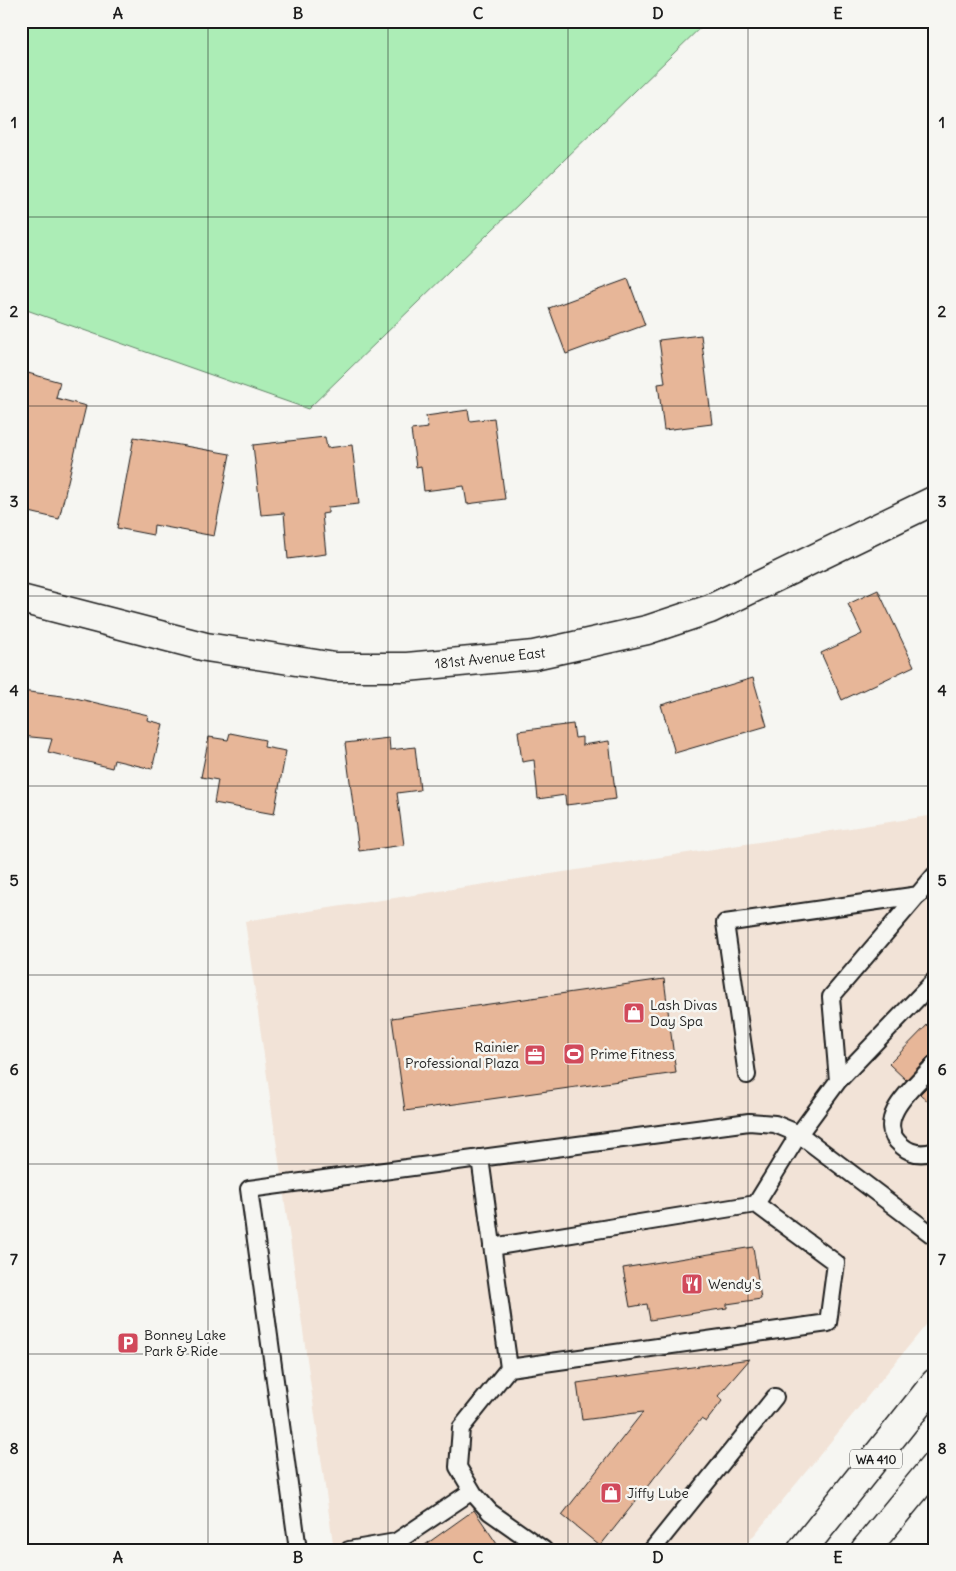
<svg xmlns="http://www.w3.org/2000/svg" width="956" height="1571" font-family="Delius,sans-serif">
<rect width="100%" height="100%" fill="#f6f6f2"/>
<filter id="ink" filterUnits="userSpaceOnUse"><feTurbulence type="fractalNoise" baseFrequency=".02" numOctaves="2"/><feDisplacementMap in="SourceGraphic" scale="10" xChannelSelector="R" yChannelSelector="G"/><feConvolveMatrix kernelMatrix="1 2 1 2 8 2 1 2 1" color-interpolation-filters="sRGB"/></filter>
<g filter="url(#ink)">
<!-- built -->
<path fill="#f2e3d7" d="M935 815V1314L742 1550H334L245 921Z"/>
<!-- green -->
<path fill="#acedb6" stroke="#648469" d="M21 21H707L308 409 21 308Z"/>
<!-- building -->
<path fill="#e7b698" stroke="#1c1c1c" d="M628 279 645 325 566 354 549 308Z
M701 335 712 424 664 430 658 384 665 383 659 340Z
M28 373 60 382 56 398 86 406 59 519 21 510V383L25 385Z
M468 410 470 421 494 418 505 499 467 504 464 486 424 491 421 466 416 467 411 430 428 428 426 416Z
M134 437 230 454 214 536 154 525 153 535 117 528Z
M325 437 327 448 352 445 359 504 328 507V513L322 514 326 554 288 559 284 513 261 515 253 445Z
M878 590 914 666 842 700 821 653 862 634 848 604Z
M753 678 767 726 675 753 661 705Z
M21 691 71 697 148 715 147 720 163 724 152 769 114 760 112 768 48 752 52 739 21 736Z
M573 724 575 738 582 737V745L609 741 616 799 566 805 565 795 538 799 534 760 522 762 518 731Z
M230 733 265 740 264 747 286 751 274 814 214 803 218 780 201 777 209 737 228 740Z
M389 738 390 750 415 747 420 790 397 793 404 845 359 851 345 743Z
M664 979 676 1073 405 1111 392 1018Z
M935 1017V1054L928 1057 906 1080 889 1064Z
M935 1079V1108L920 1094Z
M753 1247 761 1299 727 1304V1308L650 1320 647 1304 630 1307 623 1268Z
M750 1359 718 1396 722 1401 706 1422 701 1419 600 1546 562 1515 643 1412 582 1420 577 1383Z
M474 1510 501 1550H418Z"/>
<g fill="none" stroke-linecap="round" stroke-linejoin="round">
<!-- lane casing -->
<g stroke="#1c1c1c" stroke-width="20">
<path id="lane" d="M935 1064C917 1084 870 1120 902 1146 912 1155 923 1155 935 1151
M747 1075 725 923 919 895
M838 1081 831 997 935 875
M480 1158 509 1368
M756 1204 799 1134 838 1081 935 980
M492 1247 756 1204 836 1263 828 1323 509 1368 461 1428 458 1467 474 1494 490 1512 544 1550
M396 1542 472 1491
M298 1550 249 1189 749 1122 775 1124 799 1134 935 1237
M349 1550 396 1542 401 1550
M652 1550 775 1397"/>
</g>
<!-- street casing -->
<g stroke="#1c1c1c" stroke-width="31">
<path id="street" d="M21 599 206 647 335 667H407L534 655 647 630 710 609 935 500"/>
</g>
<!-- highway casing -->
<g stroke="#1c1c1c" stroke-width="31">
<path id="highway" d="M802 1550 935 1383
M865 1550 935 1465"/>
</g>
<!-- lane -->
<use href="#lane" stroke="#f6f6f2" stroke-width="16"/>
<!-- street -->
<use href="#street" stroke="#f6f6f2" stroke-width="28"/>
<!-- highway -->
<use href="#highway" stroke="#f6f6f2" stroke-width="28"/>
</g>
</g>
<!-- grid -->
<path fill="none" stroke="#1c1c1c" stroke-width="1" stroke-opacity="0.55" d="M208 21V1550M388 21V1550M568 21V1550M748 21V1550M21 217H935M21 406H935M21 596H935M21 786H935M21 975H935M21 1164H935M21 1354H935"/>
<!-- icons -->
<defs>
<g id="shop-square" transform="scale(1.125)"><rect x="-9" y="-9" width="18" height="18" rx="4" fill="#d1495b" stroke="#f6f6f2"/><path d="M-5-2.5h2.3a2.7 3.5 0 0 1 5.4 0H5L5.5 6h-11ZM-1.5-2.5h3a1.5 2.3 0 0 0-3 0Z" fill="#fff"/></g>
<g id="stadium-square" transform="scale(1.125)"><rect x="-9" y="-9" width="18" height="18" rx="4" fill="#d1495b" stroke="#f6f6f2"/><path d="M0-5a6.5 5 0 1 0 0 10a6.5 5 0 1 0 0-10ZM-3.5-1.8h7v3.6h-7Z" fill="#fff"/></g>
<g id="office-square" transform="scale(1.125)"><rect x="-9" y="-9" width="18" height="18" rx="4" fill="#d1495b" stroke="#f6f6f2"/><path d="M-6-3h4V-5.5h4V-3h4V5H-6ZM-1-4.5V-3h2v-1.5ZM-6 0V1H6V0Z" fill="#fff"/></g>
<g id="restaurant-square" transform="scale(1.125)"><rect x="-9" y="-9" width="18" height="18" rx="4" fill="#d1495b" stroke="#f6f6f2"/><path d="M-5-6h1v4h1v-4h1v4h1v-4h1v5L-1.5 .5V6h-2V.5L-5-1ZM5-6V6H3V1.5H1.5Q1.5-4 5-6Z" fill="#fff"/></g>
<g id="parking-square" transform="scale(1.125)"><rect x="-9" y="-9" width="18" height="18" rx="4" fill="#d1495b" stroke="#f6f6f2"/><path d="M-3.5-5.5H1a3.5 3.5 0 0 1 0 7H-1V5.5H-3.5ZM-1-3.4V-.6H.8a1.4 1.4 0 0 0 0-2.8Z" fill="#fff"/></g>
</defs>
<g fill-rule="evenodd">
<use href="#shop-square" x="634" y="1013"/>
<use href="#stadium-square" x="574" y="1054"/>
<use href="#office-square" x="535" y="1055"/>
<use href="#restaurant-square" x="692" y="1284"/>
<use href="#parking-square" x="128" y="1343"/>
<use href="#shop-square" x="611" y="1493"/>
</g>
<g text-anchor="middle" dominant-baseline="central" stroke-width="5" stroke-linejoin="round" paint-order="stroke">
<!-- shield labels -->
<rect fill="#f6f6f2" stroke="#5d5d5c" stroke-width="1" x="850" y="1449.5" width="52" height="19" rx="4"/>
<g font-size="12" font-weight="bold" fill="#1c1c1c">
<text x="876" y="1459">WA 410</text>
</g>
<!-- street labels -->
<g font-size="14" fill="#1c1c1c" stroke="#f6f6f2">
<text transform="translate(490 658) rotate(-6)">181st Avenue East</text>
</g>
<!-- poi labels -->
<g font-size="14" fill="#1c1c1c" stroke="#f6f6f2" text-anchor="start">
<text x="650" y="1005">Lash Divas<tspan x="650" dy="16">Day Spa</tspan></text>
<text x="519" y="1047" text-anchor="end">Rainier<tspan x="519" dy="16">Professional Plaza</tspan></text>
<text x="590" y="1054">Prime Fitness</text>
<text x="708" y="1284">Wendy's</text>
<text x="144" y="1335">Bonney Lake<tspan x="144" dy="16">Park &amp; Ride</tspan></text>
<text x="627" y="1493">Jiffy Lube</text>
</g>
</g>
<!-- margin -->
<rect width="956" height="1571" fill="none" stroke="#f6f6f2" stroke-width="55"/>
<rect x="28" y="28" width="900" height="1516" fill="none" stroke="#1c1c1c" stroke-width="2"/>
<g font-size="16" text-anchor="middle" font-weight="bold" fill="#1c1c1c">
<text x="118" y="19">A</text>
<text x="298" y="19">B</text>
<text x="478" y="19">C</text>
<text x="658" y="19">D</text>
<text x="838" y="19">E</text>
<text x="14" y="128">1</text>
<text x="942" y="128">1</text>
<text x="14" y="317">2</text>
<text x="942" y="317">2</text>
<text x="14" y="507">3</text>
<text x="942" y="507">3</text>
<text x="14" y="696">4</text>
<text x="942" y="696">4</text>
<text x="14" y="886">5</text>
<text x="942" y="886">5</text>
<text x="14" y="1075">6</text>
<text x="942" y="1075">6</text>
<text x="14" y="1265">7</text>
<text x="942" y="1265">7</text>
<text x="14" y="1454">8</text>
<text x="942" y="1454">8</text>
<text x="118" y="1563">A</text>
<text x="298" y="1563">B</text>
<text x="478" y="1563">C</text>
<text x="658" y="1563">D</text>
<text x="838" y="1563">E</text>
</g>
</svg>
